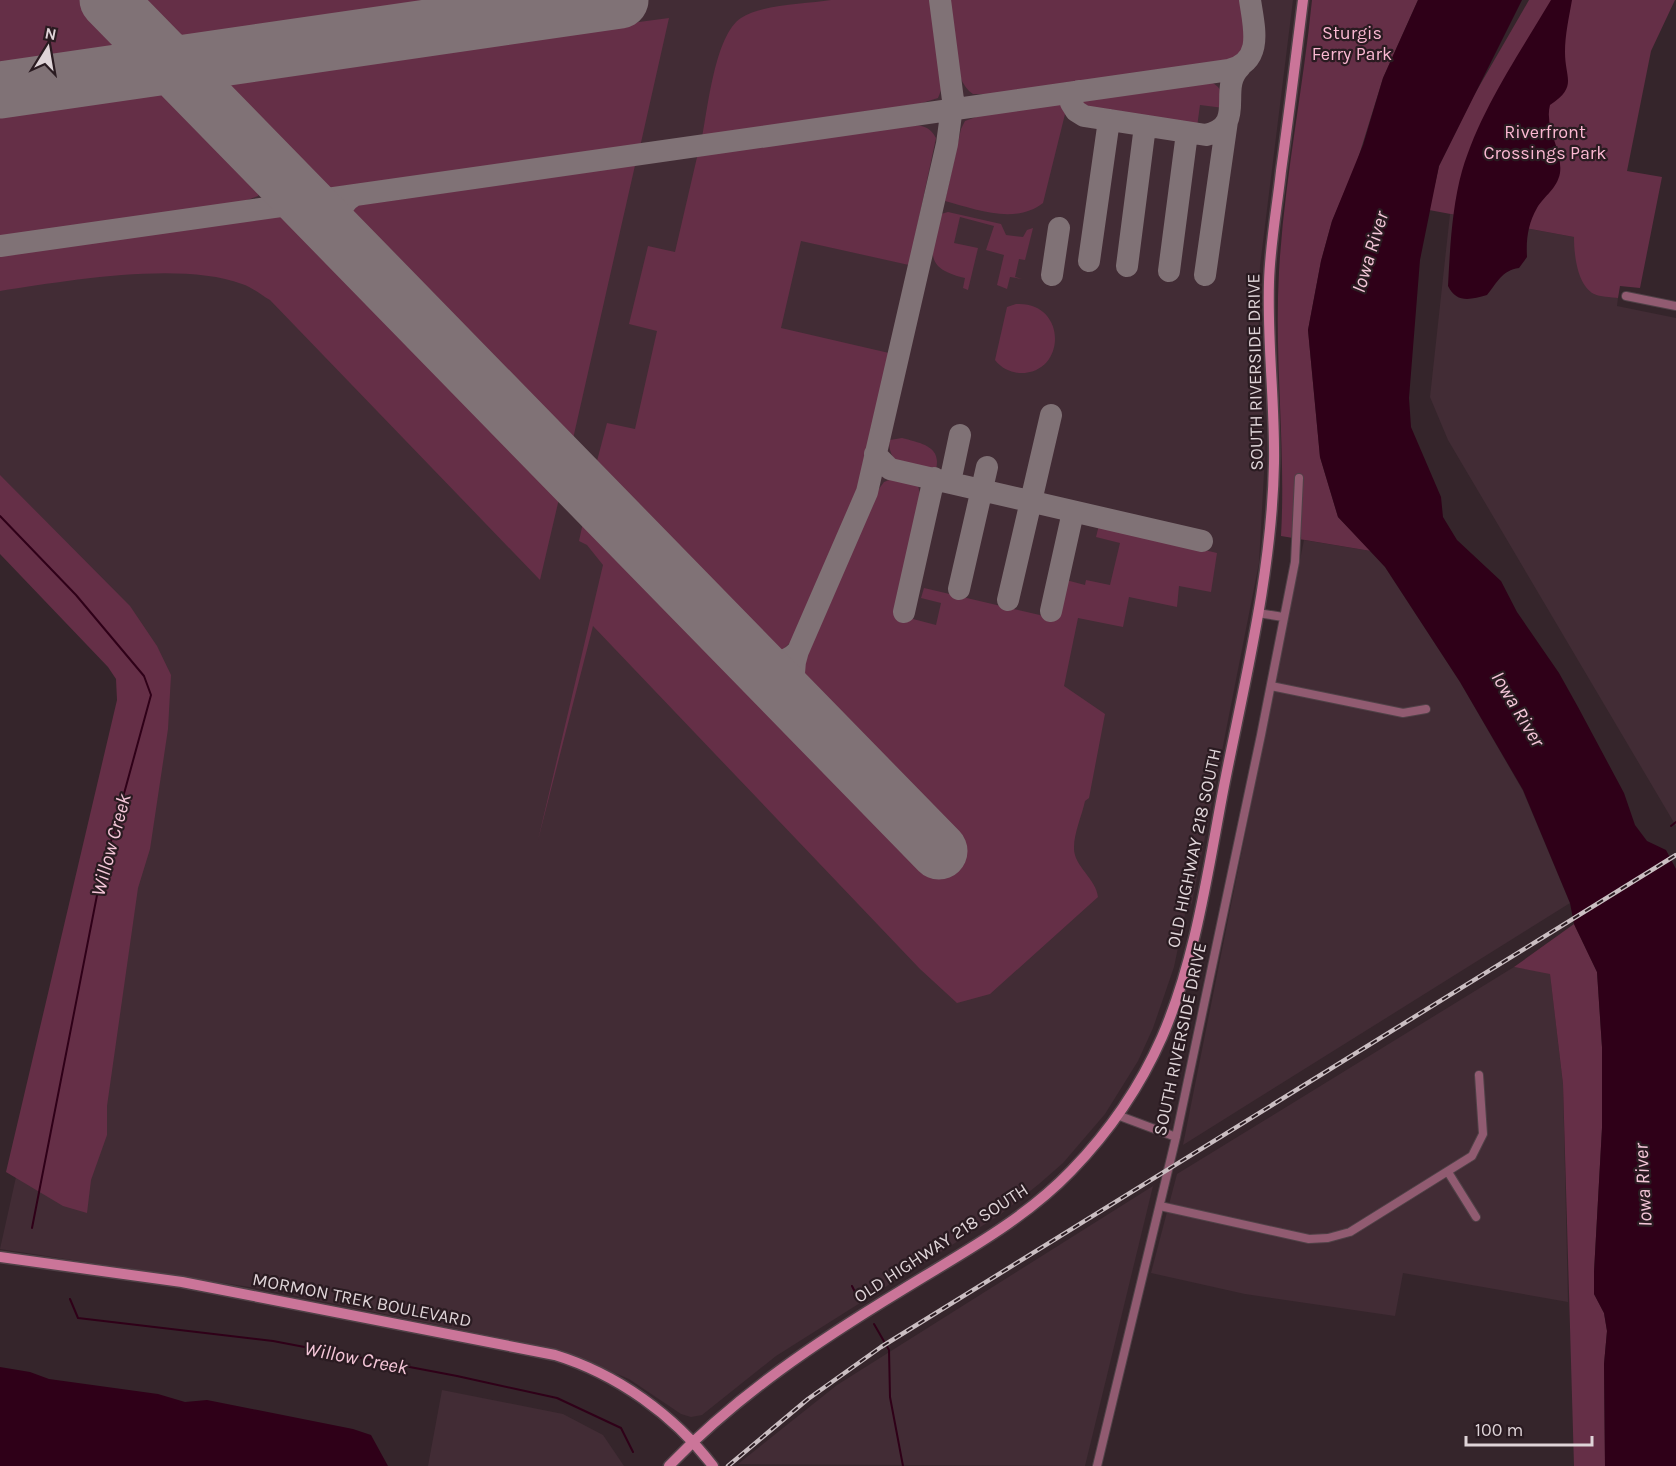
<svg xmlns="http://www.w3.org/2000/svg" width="1676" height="1466" font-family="Karla,sans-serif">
<rect width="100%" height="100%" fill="#35252b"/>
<!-- built -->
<path fill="#422c35" d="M0 0H1293L1260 266 1258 306 1265 455 1259 563 1192 903 1185 914 1174 967 1153 1028 1138 1061 1105 1114 1063 1163 1039 1184 1001 1214 776 1356 702 1415 691 1417 681 1414 629 1379 560 1350 262 1289 0 1249 126 682 0 551Z
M1450 214 1574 237 1579 270 1585 284 1594 294 1618 298 1617 306 1676 318V826L1448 440 1430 397Z
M1304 540 1371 551 1385 567 1460 682 1523 791 1570 903 1183 1145Z
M1514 967 1550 973 1563 1084 1568 1302 1403 1273 1395 1316 1245 1294 1151 1273 1177 1174Z
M1153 1186 1085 1466 738 1464 837 1385Z
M442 1390 563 1414 603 1435 624 1466H428Z"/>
<!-- green -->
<path fill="#652f47" d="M0 0H88L138 51 0 70Z
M128 0H457L173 46Z
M831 0H933C937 28 951 71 938 98L906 108 702 138C708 108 715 35 741 18 762 4 806 4 831 0Z
M947 0H1243L1245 47 1234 59 1211 65 1007 94H973C951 80 951 25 947 0Z
M1312 0H1418L1383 78 1356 165 1332 221 1321 261 1308 330 1320 457 1338 517 1371 551 1281 536C1286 448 1274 360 1279 272 1284 181 1303 91 1312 0Z
M1529 0H1675L1651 51 1627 171 1662 177 1640 288 1620 286 1618 298C1611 297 1600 297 1594 294 1577 285 1574 254 1574 237L1429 210 1439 166 1473 97Z
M669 18 640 147 334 191 322 192 316 185 312 188 206 80Z
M1203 80C1219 82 1225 94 1224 108L1200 105 1197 127 1089 110 1080 103 1081 99 1086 97Z
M171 85 258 174V181L262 185 258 196 231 206 0 239V110Z
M1054 102 1061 103 1066 110 1043 203C1015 225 975 209 945 201L961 129 965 121 995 110Z
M896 124C911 128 926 119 936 138L909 265 801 241 781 328 889 353 855 498 792 641 780 652H765L593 476 607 423 635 429 657 331 629 324 648 246 675 252 698 153Z
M636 161 570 452 352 229V223L348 218 354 206 380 198Z
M288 212 294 219 297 216 302 219 562 486 540 580 270 300C261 295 252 287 242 284 179 261 67 281 0 291V252Z
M948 212 1001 224 1006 235 1023 237 1027 230 1033 228 1025 260 1019 259 1015 277 1022 279 1010 277 1007 289 997 285 1004 255 986 250 994 226 960 217 954 243 978 248 968 290 963 288 965 278C922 268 931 251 941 214Z
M1016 304C1068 301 1067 375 1019 373 1010 372 1001 368 995 360L1007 307Z
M902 438C920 443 942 446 936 469 916 475 885 464 890 440Z
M0 475 130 606 157 646 171 675 168 729 150 849 138 888 107 1106V1135L91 1180 87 1213 63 1206 6 1172 117 700 116 679 108 667 0 554Z
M894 478 917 481 920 494 894 614 936 625 941 603 921 598 924 588 1057 619 1066 580 1085 585 1086 580 1110 585 1120 543 1096 537 1099 525 1217 553 1211 592 1179 586 1177 607 1129 597 1123 627 1078 618 1064 686 1105 714 1089 798 1085 801C1082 815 1074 833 1074 847 1073 866 1096 878 1098 897L990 994 957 1003 920 969 593 626 538 840 603 565 587 545 579 541 586 509 939 870 961 851 807 692C802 677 803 667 809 652L876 493 884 482Z
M1574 924 1597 972 1602 1047V1128L1594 1272V1294L1604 1313 1607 1331 1604 1364 1605 1466H1574L1563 1084 1550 974 1514 967Z"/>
<!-- water -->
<path fill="#2f0018" d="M1418 0H1522L1439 166 1420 260 1409 398 1411 427 1441 497 1443 517 1457 540 1501 581 1517 612 1559 673 1578 707 1624 793 1635 825 1647 841 1666 850 1676 869V1466H1605L1604 1364 1607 1331 1604 1313 1594 1294V1272L1602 1128V1047L1597 972 1574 924 1570 903 1523 790 1460 682 1385 567 1338 517 1320 457 1308 330 1321 261 1332 221 1363 145 1383 78Z
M1551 0H1572C1569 17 1565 35 1565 52 1565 79 1578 86 1550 105 1544 128 1563 150 1560 173 1557 189 1544 196 1537 208 1528 224 1526 239 1527 257L1519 268C1502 270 1497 283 1487 295 1470 300 1456 303 1448 286 1450 248 1452 207 1462 171 1480 110 1519 54 1551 0Z
M0 1367 30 1372 49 1379 158 1394 185 1402 207 1400 353 1429 371 1435 388 1466H0Z"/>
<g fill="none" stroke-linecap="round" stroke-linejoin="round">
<!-- stream -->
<path stroke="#2f0018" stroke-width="2" d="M0 516 76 595 144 676 151 695 99 885 32 1228
M1671 826 1676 822
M852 1286 857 1296
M70 1299 78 1318 273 1341 457 1376 557 1398 621 1428 633 1452
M874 1324 889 1350 890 1397 903 1466"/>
<!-- taxiway -->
<path stroke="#807276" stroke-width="22" d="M1079 91 1074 95 1071 103 1076 111 1084 116 1206 135C1248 125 1217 89 1240 67
M244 137 298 193 309 199 320 200 1229 70C1264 61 1254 28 1250 0
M355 195C341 203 336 216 340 232L400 297
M0 246 295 204 309 209 367 267
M1089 261 1109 120
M1127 266 1145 126
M1169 271 1187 133
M1052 275 1059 228
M1205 275 1227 121
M875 454 890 469 1202 541
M950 482 960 435
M959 589 987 467
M694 597C718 622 762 688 798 651
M1008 600 1051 415
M1051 611 1073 512
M904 612 934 478
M863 770C831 737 779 703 798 651L867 492 947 144 953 100 940 0"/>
<!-- runway -->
<path stroke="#807276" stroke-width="57" d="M108 0 939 851
M0 90 620 0"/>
<!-- minor casing -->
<g stroke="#504147" stroke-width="10">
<path id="minor" d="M1626 296 1676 306
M1258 613 1283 617
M1271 686 1403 713 1426 709
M1117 1115 1176 1137
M1448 1172 1476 1217
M1160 1206 1309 1239 1328 1238 1350 1232 1472 1156 1483 1134 1479 1075
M1097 1466 1176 1137 1261 735 1295 562 1299 478"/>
</g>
<!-- secondary casing -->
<g stroke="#504147" stroke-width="13">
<path id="secondary" d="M0 1257 182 1282 555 1355C617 1374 674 1415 713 1466
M669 1466C737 1395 818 1341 902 1290 960 1254 1023 1221 1071 1171 1109 1132 1140 1087 1162 1037 1196 959 1208 869 1224 786 1245 679 1272 573 1274 463 1275 403 1267 343 1269 282 1270 245 1277 208 1281 171 1289 114 1296 57 1303 0"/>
</g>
<!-- minor -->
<use href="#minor" stroke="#915b71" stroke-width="8"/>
<!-- secondary -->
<use href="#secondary" stroke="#cb7599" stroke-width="10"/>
<!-- rail casing -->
<g stroke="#cabec2" stroke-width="4.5">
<path id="rail" d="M728 1466 808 1399 881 1347 1676 855"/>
</g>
<!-- rail -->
<use href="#rail" stroke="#2a1b21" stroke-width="2" stroke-dasharray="7" stroke-linecap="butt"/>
</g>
<g text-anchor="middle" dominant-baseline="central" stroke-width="4.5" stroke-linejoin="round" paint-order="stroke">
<!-- park labels -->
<g font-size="18" fill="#fbb8d2" stroke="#2a1b21">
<text x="1352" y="33">Sturgis<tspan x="1352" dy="21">Ferry Park</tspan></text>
<text x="1545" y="132">Riverfront<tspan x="1545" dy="21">Crossings Park</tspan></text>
</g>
<!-- street labels -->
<g font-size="18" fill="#dfd4d8" stroke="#2a1b21">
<text transform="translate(1255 372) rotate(-91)">SOUTH RIVERSIDE DRIVE</text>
<text transform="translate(1194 848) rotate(-78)">OLD HIGHWAY 218 SOUTH</text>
<text transform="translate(1180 1039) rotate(-78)">SOUTH RIVERSIDE DRIVE</text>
<text transform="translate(941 1243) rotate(-33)">OLD HIGHWAY 218 SOUTH</text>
<text transform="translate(362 1300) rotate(11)">MORMON TREK BOULEVARD</text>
</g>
<!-- water labels -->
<g font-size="20" font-style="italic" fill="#f4c6d8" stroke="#2a1b21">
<text transform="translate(1370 252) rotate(-73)">Iowa River</text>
<text transform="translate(1518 709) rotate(59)">Iowa River</text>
<text transform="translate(111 845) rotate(-75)">Willow Creek</text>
<text transform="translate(1643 1185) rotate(-93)">Iowa River</text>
<text transform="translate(356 1358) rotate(11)">Willow Creek</text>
</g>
</g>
<!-- north arrow -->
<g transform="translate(48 48) rotate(11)" stroke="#2a1b21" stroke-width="4.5" paint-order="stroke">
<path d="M0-4.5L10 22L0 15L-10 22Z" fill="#dfd4d8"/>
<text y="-9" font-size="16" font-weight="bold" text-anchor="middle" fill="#dfd4d8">N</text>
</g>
<!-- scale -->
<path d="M1466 1436v9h126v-9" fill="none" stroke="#dfd4d8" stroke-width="3"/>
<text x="1475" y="1436" font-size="18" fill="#dfd4d8" stroke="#2a1b21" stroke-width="4.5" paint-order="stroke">100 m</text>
</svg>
